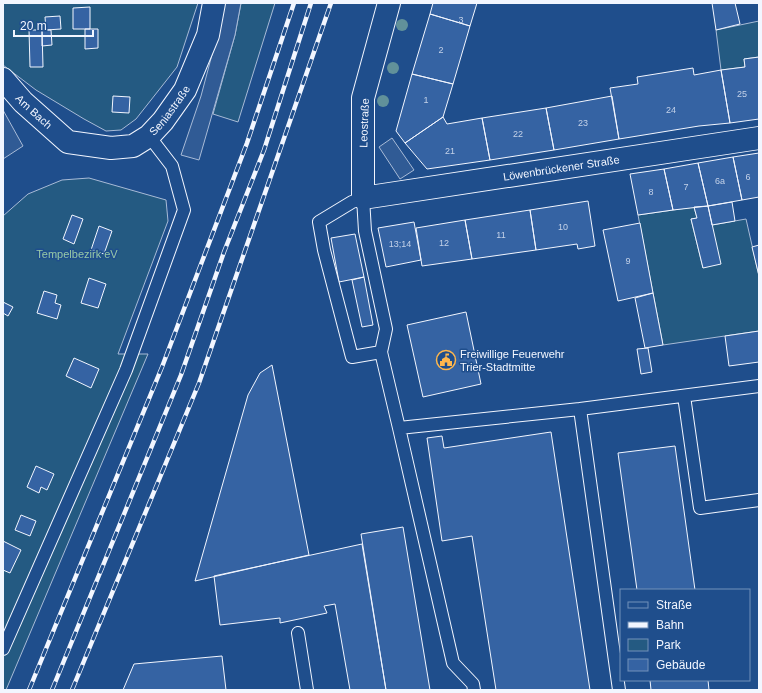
<svg xmlns="http://www.w3.org/2000/svg" width="762" height="693" font-family="Helvetica,sans-serif">
<rect width="100%" height="100%" fill="#1f4e8c"/>
<!-- green -->
<path fill="#245a82" stroke="#a8bbd7" d="M3 3H198L177 67 136 119 121 130 106 131 84 119 36 90 3 65Z
M241 3H275L238 122 213 114 235 35Z
M759 21V57L744 59 745 67 721 70 716 30Z
M89 178 166 200 168 221 118 354H148L6 690H3V216L28 194 62 180Z
M694 207 697 218 691 219 703 268 712 225 746 219 759 276V331L663 345 638 215Z"/>
<!-- parking -->
<path fill="#305b95" stroke="#a8bbd7" d="M223 3H241L235 35 199 160 181 155 201 96 218 32Z
M3 110 23 146 3 159Z
M392 138 414 170 400 179 379 147Z"/>
<!-- building -->
<path fill="#3563a3" stroke="#f2f6ff" d="M433 3H477L470 26 430 14Z
M712 3H735L740 24 716 30Z
M90 7V29H73V8Z
M430 14 470 26 453 84 412 74Z
M60 16 61 29 46 30 45 17Z
M85 29H98V48L85 49Z
M29 30H42L43 67H30Z
M42 30H51L52 45 42 46Z
M759 57V119L730 123 721 70 745 67 744 59Z
M693 68 694 75 721 70 730 123 699 126 619 139 610 88 638 84 637 77Z
M412 74 453 84 443 117 405 143 396 131Z
M113 96 130 97 129 113 112 112Z
M612 96 619 139 554 150 546 108Z
M546 108 554 150 490 160 482 118Z
M443 117 447 124 482 118 490 160 427 169 405 143Z
M759 153V197L742 200 733 157Z
M733 157 742 200 708 206 698 163Z
M698 163 708 206 673 210 664 169Z
M664 169 673 210 638 215 630 174Z
M588 201 595 246 578 249 577 244 536 250 530 210Z
M732 202 735 221 712 225 708 206Z
M708 206 721 264 703 268 691 219 697 218 694 207Z
M530 210 536 250 472 259 465 220Z
M72 215 83 219 74 244 63 239Z
M465 220 472 259 422 266 416 228Z
M414 222 421 260 386 267 378 228Z
M640 223 653 293 618 301 603 230Z
M99 226 112 231 104 254 91 250Z
M355 234 364 277 339 282 331 238Z
M759 245V276L752 247Z
M364 277 373 325 362 327 352 280Z
M89 278 106 284 98 308 81 303Z
M44 291 57 295 55 303 61 305 57 319 37 313Z
M653 293 663 345 645 348 635 298Z
M3 302 13 307 8 316 3 313Z
M466 312 481 384 423 397 407 325Z
M759 331V362L729 366 725 336Z
M648 348 652 372 641 374 637 349Z
M74 358 99 369 91 388 66 376Z
M272 365 309 555 195 581 248 395 260 373Z
M551 432 590 690H496L472 536 442 541 427 438 442 436 444 448Z
M675 446 695 590H637L618 453Z
M36 466 54 474 47 490 41 487 39 493 27 487Z
M21 515 36 521 30 536 15 530Z
M403 527 430 690H386L361 534Z
M3 541 21 550 10 573 3 570Z
M362 544 386 690H350L335 604 324 606 327 613 280 623V618L220 625 214 576Z
M222 656 226 690H123L134 664Z
M650 680H708L709 690H651Z"/>
<g fill="none" stroke-linecap="round" stroke-linejoin="round">
<!-- service casing -->
<g stroke="#f2f6ff" stroke-width="14">
<path id="service" d="M381 352 352 357 324 250 319 222 352 202 363 198 365 231 386 329 381 352 399 428 453 663 473 684 474 690
M684 396 700 508 759 500
M580 409 759 386
M399 428 580 409 619 690
M298 633 307 690
M3 649 126 370 184 210 172 166 149 136"/>
</g>
<!-- minor casing -->
<g stroke="#f2f6ff" stroke-width="24">
<g id="minor">
<path id="s1" d="M389 3 363 98V198L759 138"/>
<path id="s2" d="M3 79 23 102 68 142 111 148 133 146 149 136 163 121 185 90 208 35 214 3"/>
</g>
</g>
<!-- service -->
<use href="#service" stroke="#1f4e8c" stroke-width="12"/>
<!-- minor -->
<use href="#minor" stroke="#1f4e8c" stroke-width="22"/>
<!-- rail casing -->
<g stroke="#f2f6ff" stroke-width="4.5">
<path id="rail" d="M29 690 162 367 247 143 294 3
M52 690 181 375 224 252 264 150 311 3
M72 690 199 383 331 3"/>
</g>
<!-- rail -->
<use href="#rail" stroke="#1f4e8c" stroke-width="3" stroke-dasharray="9" stroke-linecap="butt"/>
</g>
<!-- trees -->
<g fill="#61919a">
<circle cx="402" cy="25" r="6"/>
<circle cx="393" cy="68" r="6"/>
<circle cx="383" cy="101" r="6"/>
</g>
<!-- icons -->
<defs>
<g id="civic-ring" transform="scale(1)"><circle r="9.5" fill="#1f4e8c" stroke="#ffb74d" stroke-width="1.5"/><path d="M-.6-6.5H3V-4.5H.6V-3L4-1V1h2V6H-6V1h2V-1L-.6-3ZM-1.2 2.5V6h2.4V2.5Z" fill="#ffb74d"/></g>
</defs>
<g fill-rule="evenodd">
<use href="#civic-ring" x="446" y="360"/>
</g>
<g text-anchor="middle" dominant-baseline="central" stroke-width="3" stroke-linejoin="round" paint-order="stroke">
<!-- number labels -->
<g font-size="9" fill="#c3d1e8">
<text x="461" y="20">3</text>
<text x="441" y="50">2</text>
<text x="742" y="94">25</text>
<text x="426" y="100">1</text>
<text x="671" y="110">24</text>
<text x="583" y="123">23</text>
<text x="518" y="134">22</text>
<text x="450" y="151">21</text>
<text x="748" y="177">6</text>
<text x="720" y="181">6a</text>
<text x="686" y="187">7</text>
<text x="651" y="192">8</text>
<text x="563" y="227">10</text>
<text x="501" y="235">11</text>
<text x="444" y="243">12</text>
<text x="400" y="244">13;14</text>
<text x="628" y="261">9</text>
</g>
<!-- street labels -->
<g font-size="11" fill="#f2f6ff" stroke="#1f4e8c">
<text stroke="none"><textPath href="#s2" startOffset="208">Seniastraße</textPath></text>
<text stroke="none"><textPath href="#s2" startOffset="45">Am Bach</textPath></text>
<text transform="translate(364 123) rotate(-88)">Leostraße</text>
<text stroke="none"><textPath href="#s1" startOffset="399">Löwenbrückener Straße</textPath></text>
</g>
<!-- park labels -->
<g font-size="11" fill="#97c8a6" stroke="#1f4e8c">
<text x="77" y="254">Tempelbezirk eV</text>
</g>
<!-- poi labels -->
<g font-size="11" fill="#f2f6ff" stroke="#1f4e8c" text-anchor="start">
<text x="460" y="354">Freiwillige Feuerwehr<tspan x="460" dy="13">Trier-Stadtmitte</tspan></text>
</g>
</g>
<!-- border -->
<rect width="762" height="693" fill="none" stroke="#f2f6ff" stroke-width="8"/>
<!-- legend -->
<rect x="620" y="589" width="130" height="92" fill="#1f4e8c" stroke="#7391ba"/>
<rect x="628" y="602" width="20" height="6" fill="#1f4e8c" stroke="#7391ba"/>
<text x="656" y="609" font-size="12" fill="#f2f6ff">Straße</text>
<rect x="628" y="622" width="20" height="6" fill="#f2f6ff" stroke="#7391ba"/>
<text x="656" y="629" font-size="12" fill="#f2f6ff">Bahn</text>
<rect x="628" y="639" width="20" height="12" fill="#245a82" stroke="#7391ba"/>
<text x="656" y="649" font-size="12" fill="#f2f6ff">Park</text>
<rect x="628" y="659" width="20" height="12" fill="#3563a3" stroke="#7391ba"/>
<text x="656" y="669" font-size="12" fill="#f2f6ff">Gebäude</text>
<!-- scale -->
<path d="M14 30v6h79v-6" fill="none" stroke="#f2f6ff" stroke-width="2"/>
<text x="20" y="30" font-size="12" fill="#f2f6ff" stroke="#1f4e8c" stroke-width="3" paint-order="stroke">20 m</text>
</svg>
